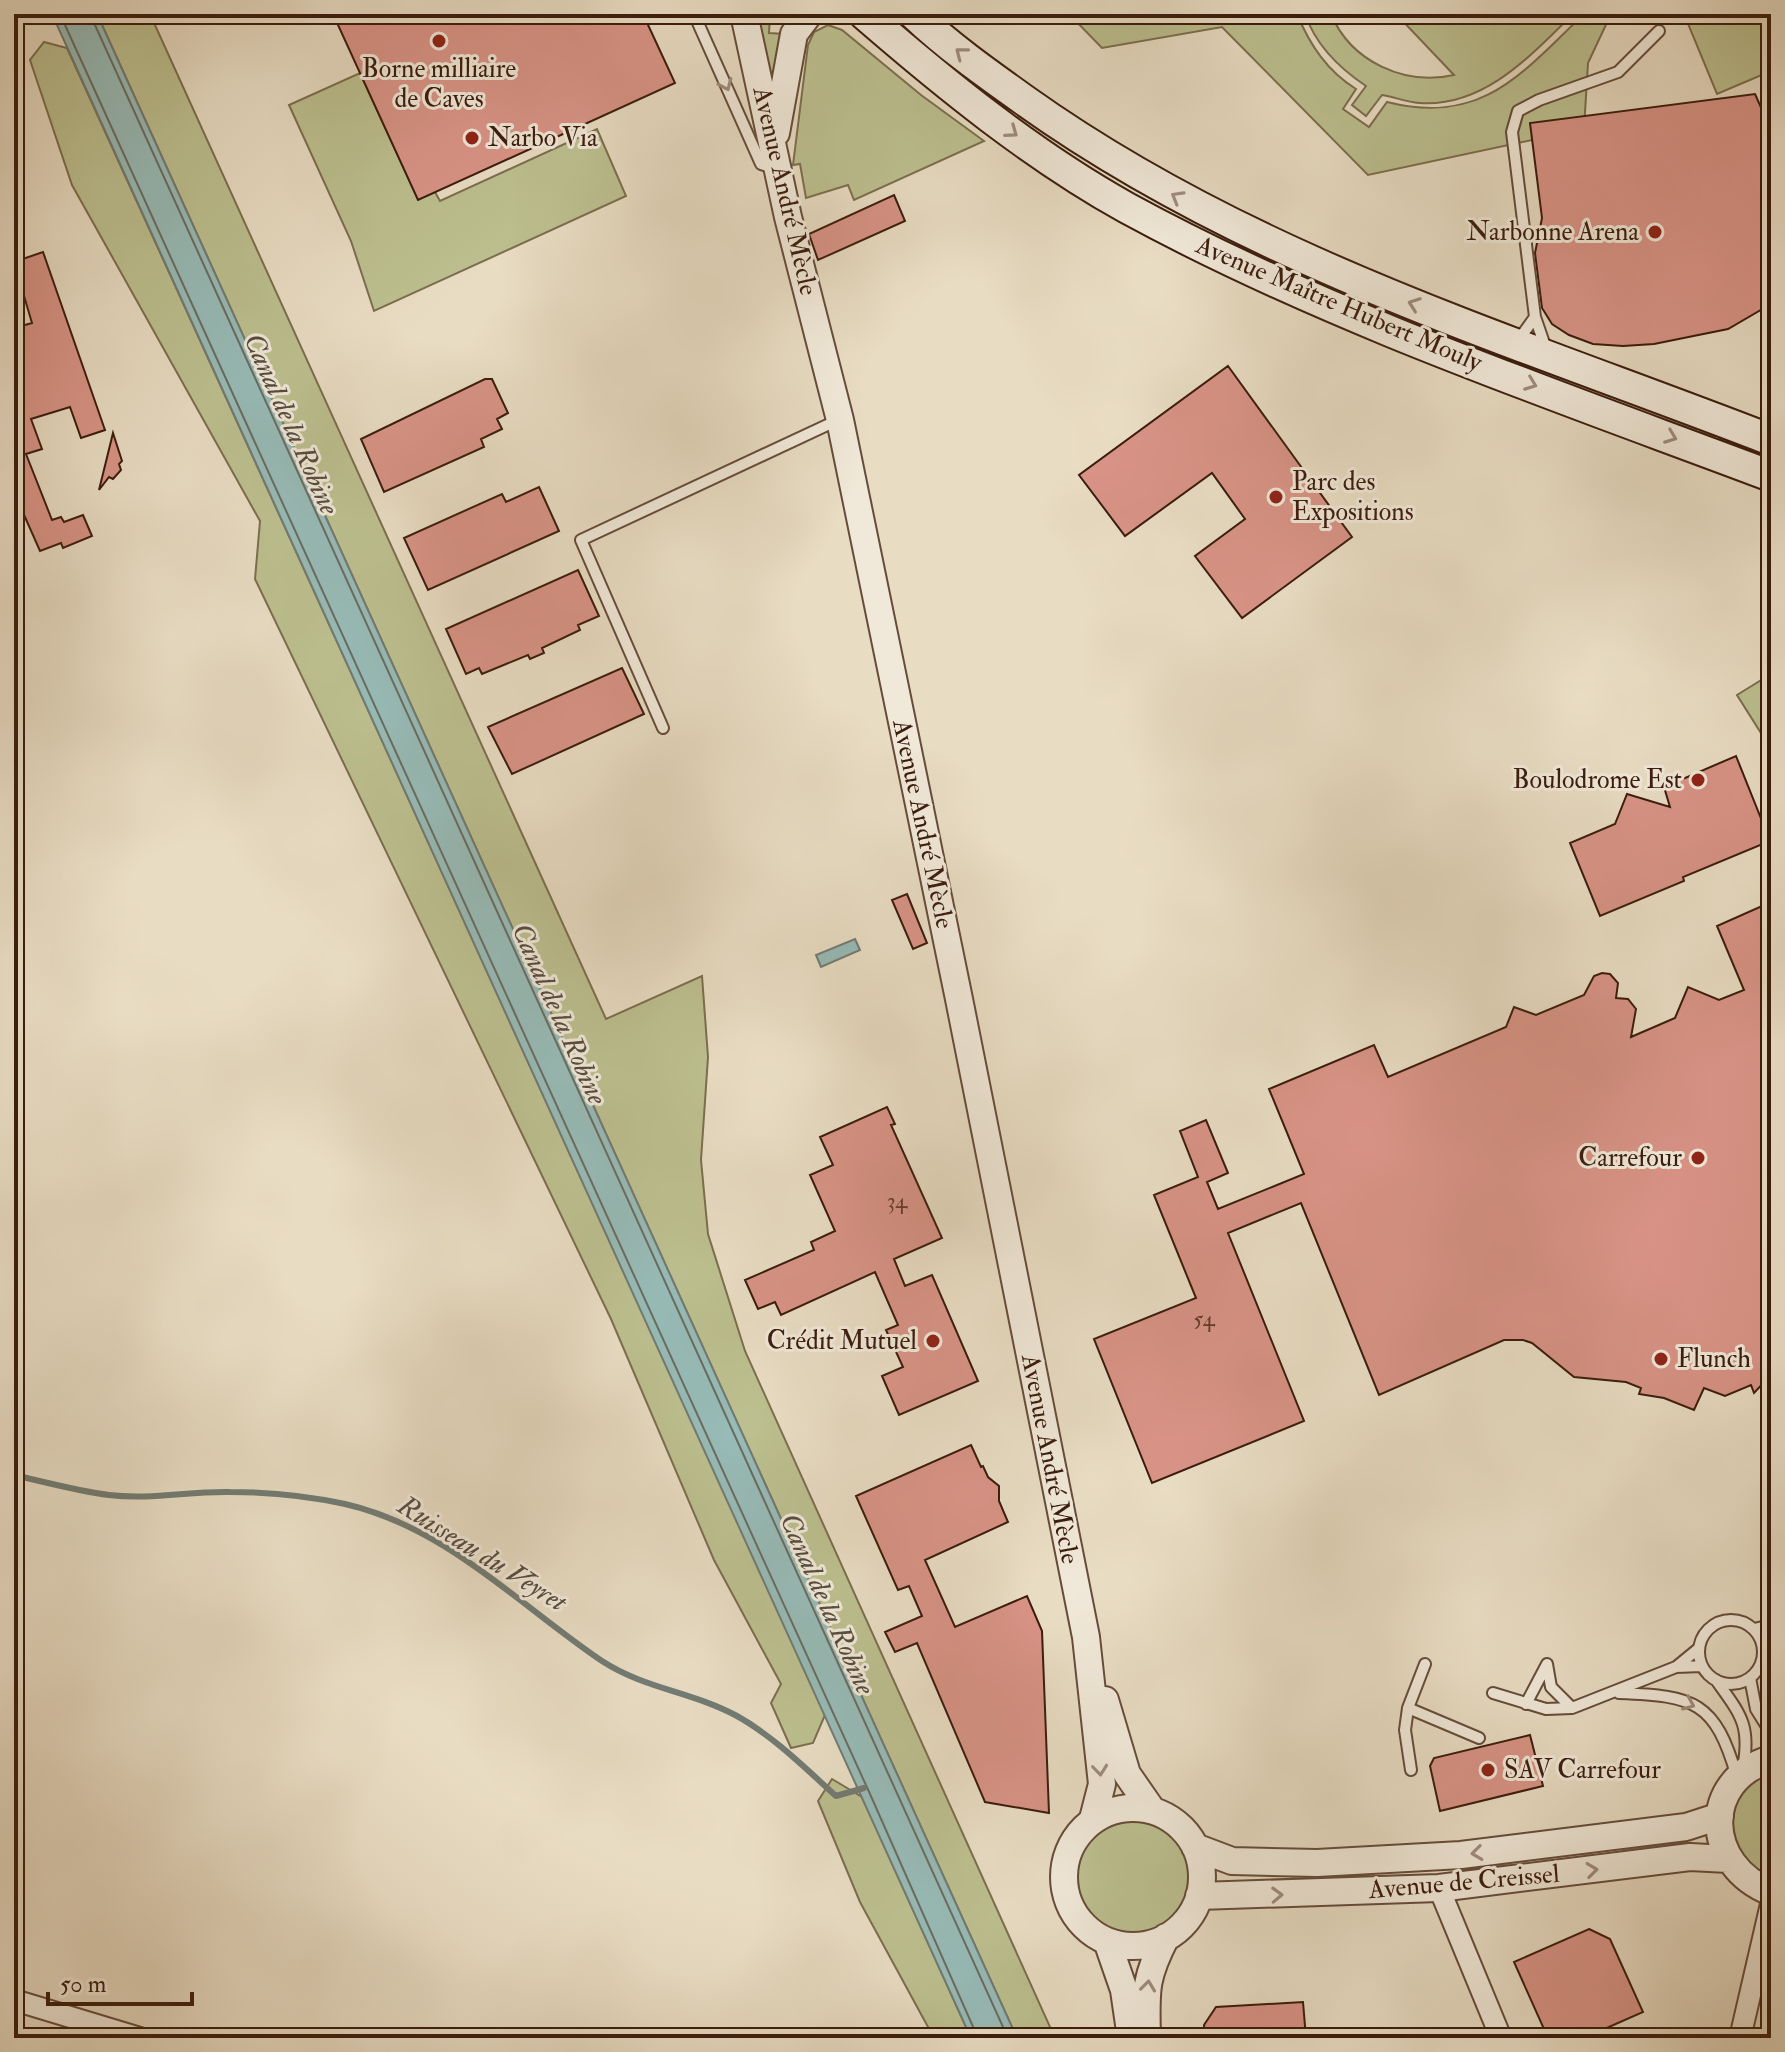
<svg xmlns="http://www.w3.org/2000/svg" width="1785" height="2052" font-family="'IM FELL Double Pica',serif">
<rect width="100%" height="100%" fill="#e8dcc3"/>
<filter id="stains"><feTurbulence type="fractalNoise" baseFrequency=".0025" numOctaves="4"/><feColorMatrix values="0 0 0 0 .2 0 0 0 0 .09 0 0 0 0 .02 0 0 0 .5 -.17"/></filter>
<radialGradient id="worn" r=".72"><stop offset=".6" stop-color="#630" stop-opacity="0"/><stop offset="1" stop-color="#630" stop-opacity=".3"/></radialGradient>
<!-- green -->
<path fill="#bcbf8f" stroke="#7c6e4e" stroke-width="2" d="M97 14H150L606 1019 702 976 708 1057 701 1160 708 1234 745 1351 1055 2038H1017Z
M754 14H770L769 33 786 34 775 94Z
M1069 14H1297C1310 45 1327 71 1356 89L1343 109 1369 127 1387 102C1482 126 1521 74 1584 14H1611L1588 63 1584 129 1368 175 1222 27 1102 48Z
M1305 14H1331C1351 62 1405 86 1454 75L1396 14H1573C1531 55 1484 108 1419 103 1407 102 1394 97 1382 95L1366 116 1352 105 1366 86C1339 68 1316 46 1305 14Z
M1684 14H1771V71L1717 94Z
M828 25 842 30 921 95 984 141 854 200 848 185 806 198 800 164 793 165 808 45 814 32Z
M44 42 67 48 825 1715 813 1743 791 1748 771 1703 781 1684 714 1560 611 1319 255 579 260 521 72 185 30 60Z
M360 73 418 199 435 192 440 201 597 129 626 196 374 311 351 241 289 105Z
M1771 674V749L1737 695Z
M1771 1772V1879C1721 1860 1717 1787 1771 1772Z
M832 1779 862 1797 971 2038H934L860 1902 818 1801Z
M1075 1877a57 57 0 1 1 114 0a57 57 0 1 1-114 0Z"/>
<!-- water -->
<path fill="#97bbb7" stroke="#727b73" stroke-width="2" d="M52 14H97L1017 2038H971Z
M855 939 860 950 821 967 816 955Z"/>
<g fill="none" stroke-linecap="round" stroke-linejoin="round">
<!-- shore -->
<path stroke="#696c62" stroke-width="2" d="M60 14 870 1794 978 2038
M90 14 1008 2038"/>
<!-- stream -->
<path stroke="#727b73" stroke-width="6" d="M14 1475C45 1482 77 1491 109 1495 150 1500 190 1491 230 1492 268 1492 308 1496 345 1504 446 1527 519 1605 602 1661 645 1689 693 1692 737 1716 773 1736 805 1768 836 1796L864 1788"/>
</g>
<!-- building -->
<path fill="#d89386" stroke="#3b1c0d" stroke-width="2" d="M333 14H643L675 83 418 200Z
M1755 94 1771 130V304L1728 329 1654 344 1623 346 1593 344 1569 335 1552 324 1542 308 1535 253 1542 218 1530 123Z
M894 195 905 221 818 260 809 234Z
M43 252 105 430 81 438 70 407 31 419 42 449 26 454 52 520 61 517 64 522 83 515 92 536 63 548 61 543 40 551 21 508 14 510V328L32 323 14 262Z
M1228 366 1352 537 1242 618 1195 556 1245 519 1212 473 1125 536 1079 475Z
M485 379H492L508 413 497 419 502 429 481 439 484 447 384 492 361 439Z
M113 433 122 461 119 464 121 470 113 479 109 477 99 490Z
M539 487 559 531 428 590 404 538 502 494 506 502Z
M578 570 599 616 578 625 580 630 542 648 544 653 530 659 528 655 482 674 479 668 466 674 446 629Z
M622 668 644 714 512 774 488 727Z
M1736 756 1770 841 1683 877 1684 881 1600 916 1570 843 1615 824 1627 794 1670 807 1664 787Z
M907 894 927 943 913 949 892 900Z
M1771 902V1375L1754 1393 1751 1385 1725 1396 1704 1388 1694 1410 1664 1398 1639 1394 1641 1388 1626 1382 1574 1377 1532 1343 1523 1340H1504L1379 1395 1301 1203 1228 1233 1304 1421 1152 1483 1094 1339 1196 1298 1154 1195 1198 1177 1180 1131 1206 1120 1228 1173 1207 1182 1218 1209 1304 1174 1269 1089 1374 1045 1388 1077 1506 1027 1514 1007 1536 1015 1584 995 1594 976 1602 973 1610 974 1618 983 1616 998 1628 999 1636 1009 1631 1037 1675 1018 1688 987 1719 1000 1744 990 1717 926Z
M887 1107 895 1124 891 1125 942 1238 894 1259 905 1286 932 1275 978 1381 899 1415 882 1376 903 1367 886 1330 898 1325 875 1272 781 1315 775 1302 758 1309 745 1280 814 1250 811 1242 835 1231 810 1175 833 1165 820 1137Z
M971 1445 981 1467 983 1466 988 1477 999 1486V1501L1008 1522 925 1560 955 1627 1027 1596 1042 1631 1049 1813 985 1802 917 1643 895 1652 885 1632 922 1616 909 1586 898 1590 856 1496Z
M1530 1735 1543 1786 1440 1811 1430 1766 1434 1758Z
M1589 1929 1610 1939 1643 2012 1584 2038H1548L1514 1962Z
M1303 2002 1306 2038H1205L1204 2025 1216 2007Z"/>
<g fill="none" stroke-linecap="round" stroke-linejoin="round">
<!-- service casing -->
<g stroke="#664c3a" stroke-width="14">
<path id="service" d="M694 14 761 164 774 168
M1535 317 1546 349
M1517 342 1535 317 1512 132 1518 111 1539 100 1618 72 1659 31
M663 728 581 540 838 420
M1699 1652a32 32 0 1 1 64 0a32 32 0 1 1-64 0Z
M1754 1629 1771 1625
M1698 1649 1676 1667 1702 1666
M1750 1678 1756 1709 1771 1733
M1716 1680C1741 1715 1751 1725 1743 1769
M1493 1693 1546 1709 1572 1708 1676 1667
M1619 1693C1695 1696 1715 1701 1737 1777
M1526 1704 1547 1664 1551 1687 1572 1708
M1408 1708 1479 1738
M1411 1770 1405 1730 1408 1708 1425 1664
M1526 2038 1533 2035"/>
</g>
<!-- minor casing -->
<g stroke="#664c3a" stroke-width="24">
<path id="minor" d="M1439 1888 1501 2038
M14 2000 140 2038
M1740 2038 1771 1904"/>
</g>
<!-- tertiary casing -->
<g stroke="#664c3a" stroke-width="30">
<path id="tertiary" d="M744 14 788 217 840 420 959 999 1086 1637 1102 1784 1093 1819
M776 133 794 34 809 14
M1105 1700 1127 1774 1152 1810
M1771 1759C1700 1780 1704 1866 1771 1892
M1064 1877a69 69 0 1 1 138 0a69 69 0 1 1-138 0Z
M1195 1847 1232 1861 1317 1863 1461 1855 1686 1827 1720 1816
M1199 1896 1439 1888 1690 1857 1728 1859
M1107 1941 1124 1990 1131 2038
M1147 2038C1146 1992 1144 1979 1166 1937"/>
</g>
<!-- secondary casing -->
<g stroke="#3b1c0d" stroke-width="34">
<path id="secondary" d="M864 14C946 85 1032 155 1127 208 1329 318 1556 395 1771 476
M914 14C948 46 986 73 1024 100 1251 262 1514 340 1771 440"/>
</g>
<!-- service -->
<use href="#service" stroke="#f0e8d8" stroke-width="10"/>
<!-- minor -->
<use href="#minor" stroke="#f0e8d8" stroke-width="20"/>
<!-- tertiary -->
<use href="#tertiary" stroke="#f0e8d8" stroke-width="26"/>
<!-- secondary -->
<use href="#secondary" stroke="#f0e8d8" stroke-width="30"/>
</g>
<!-- one-way arrows -->
<defs><path id="oneway-chevron" d="M-2-3.5L2.5 0L-2 3.5" fill="none" stroke-width="1.6" stroke-linecap="round" stroke-linejoin="round" transform="scale(2)"/></defs>
<g stroke="#9f8c7d">
<use href="#oneway-chevron" transform="translate(961 53) rotate(-142)"/>
<use href="#oneway-chevron" transform="translate(726 85) rotate(66)"/>
<use href="#oneway-chevron" transform="translate(1012 132) rotate(36)"/>
<use href="#oneway-chevron" transform="translate(1177 197) rotate(-150)"/>
<use href="#oneway-chevron" transform="translate(1414 304) rotate(-160)"/>
<use href="#oneway-chevron" transform="translate(1531 384) rotate(21)"/>
<use href="#oneway-chevron" transform="translate(1671 437) rotate(21)"/>
<use href="#oneway-chevron" transform="translate(1689 1704) rotate(23)"/>
<use href="#oneway-chevron" transform="translate(1100 1770) rotate(84)"/>
<use href="#oneway-chevron" transform="translate(1477 1853) rotate(173)"/>
<use href="#oneway-chevron" transform="translate(1592 1870) rotate(-7)"/>
<use href="#oneway-chevron" transform="translate(1277 1895) rotate(-2)"/>
<use href="#oneway-chevron" transform="translate(1148 1986) rotate(-83)"/>
</g>
<!-- markers -->
<g fill="#8f2418" stroke="#f0e8d8" stroke-width="3">
<circle cx="439" cy="41" r="8"/>
<circle cx="472" cy="138" r="8"/>
<circle cx="1655" cy="232" r="8"/>
<circle cx="1276" cy="497" r="8"/>
<circle cx="1698" cy="780" r="8"/>
<circle cx="1698" cy="1158" r="8"/>
<circle cx="933" cy="1341" r="8"/>
<circle cx="1661" cy="1359" r="8"/>
<circle cx="1488" cy="1770" r="8"/>
</g>
<g text-anchor="middle" dominant-baseline="central" stroke-width="6" stroke-linejoin="round" paint-order="stroke">
<!-- number labels -->
<g font-size="22" fill="#623a2b">
<text x="897" y="1201">34</text>
<text x="1204" y="1319">54</text>
</g>
<!-- poi labels -->
<g font-size="26" fill="#3b1c0d" stroke="#f0e8d8" text-anchor="start">
<text x="439" y="69" text-anchor="middle">Borne milliaire<tspan x="439" dy="30">de Caves</tspan></text>
<text x="488" y="138">Narbo Via</text>
<text x="1639" y="232" text-anchor="end">Narbonne Arena</text>
<text x="1292" y="482">Parc des<tspan x="1292" dy="30">Expositions</tspan></text>
<text x="1682" y="780" text-anchor="end">Boulodrome Est</text>
<text x="1682" y="1158" text-anchor="end">Carrefour</text>
<text x="917" y="1341" text-anchor="end">Crédit Mutuel</text>
<text x="1677" y="1359">Flunch</text>
<text x="1504" y="1770">SAV Carrefour</text>
</g>
<!-- street labels -->
<g font-size="26" fill="#3b1c0d" stroke="#f0e8d8">
<text transform="translate(785 191) rotate(77)">Avenue André Mècle</text>
<text transform="translate(1339 304) rotate(23)">Avenue Maître Hubert Mouly</text>
<text transform="translate(923 824) rotate(78)">Avenue André Mècle</text>
<text transform="translate(1050 1459) rotate(79)">Avenue André Mècle</text>
<text transform="translate(1464 1882) rotate(-5)">Avenue de Creissel</text>
</g>
<!-- water labels -->
<g font-size="28" font-style="italic" fill="#574c40" stroke="#f0e8d8">
<text transform="translate(291 424) rotate(66)">Canal de la Robine</text>
<text transform="translate(559 1014) rotate(66)">Canal de la Robine</text>
<text transform="translate(482 1554) rotate(32)">Ruisseau du Veyret</text>
<text transform="translate(827 1604) rotate(66)">Canal de la Robine</text>
</g>
</g>
<!-- margin -->
<rect width="1785" height="2052" fill="none" stroke="#e8dcc3" stroke-width="48"/>
<rect x="16" y="16" width="1753" height="2020" fill="none" stroke="#3b1c0d" stroke-width="4"/>
<rect x="24" y="24" width="1737" height="2004" fill="none" stroke="#3b1c0d" stroke-width="2"/>
<!-- scale -->
<path d="M48 1992v12h144v-12" fill="none" stroke="#3b1c0d" stroke-width="4"/>
<text x="60" y="1992" font-size="24" fill="#3b1c0d" stroke="#f0e8d8" stroke-width="6" paint-order="stroke">50 m</text>
<rect width="100%" height="100%" filter="url(#stains)"/>
<rect width="100%" height="100%" fill="url(#worn)"/>
</svg>
